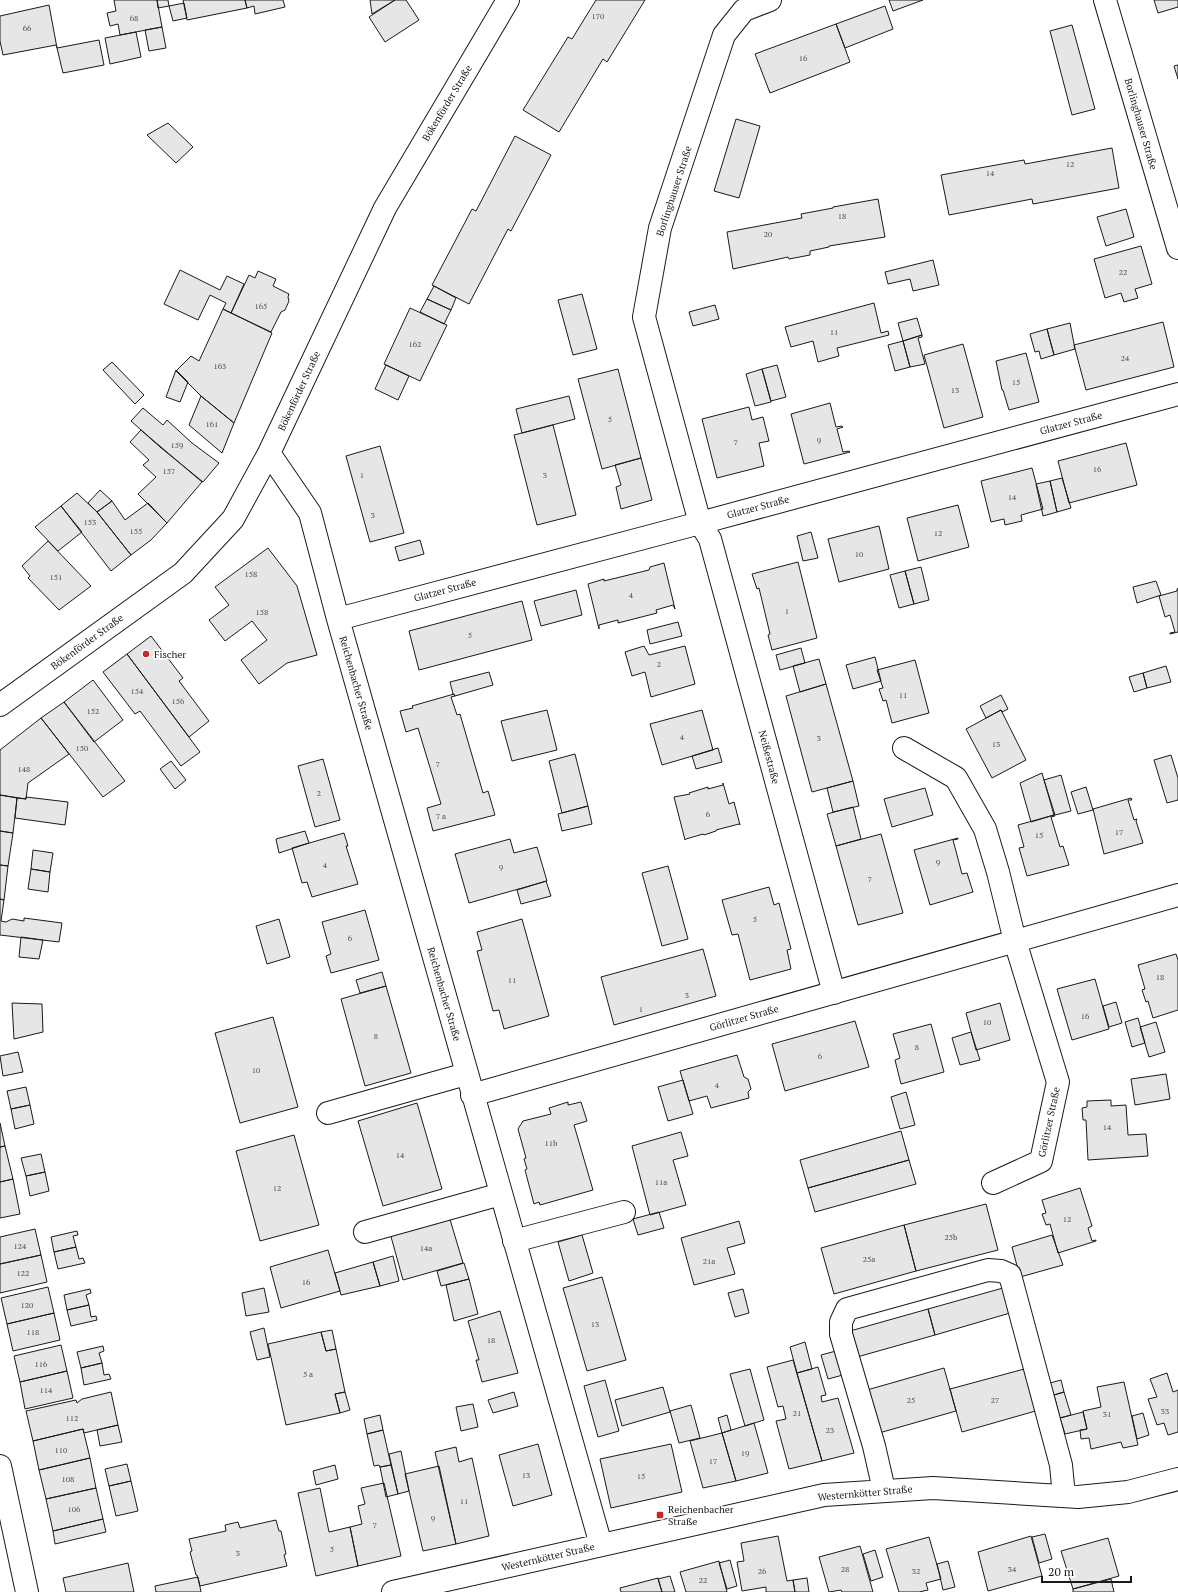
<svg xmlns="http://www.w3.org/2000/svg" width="1178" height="1592" font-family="'PT Serif',serif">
<rect width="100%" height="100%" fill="#fff"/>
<!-- building -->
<path fill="#e6e6e6" stroke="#1a1a1a" d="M114 0H157L162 27 120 35 118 24 110 26 107 13 116 11Z
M157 0H168L169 6 158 8Z
M183 0H245L247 8 187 20Z
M245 0H283L285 7 255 14 254 6 247 8Z
M370 0H395L372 14Z
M395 0H406L419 20 385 42 369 17Z
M596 0H645L607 62 603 59 559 132 523 110 568 37 572 39Z
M889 0H923L893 11Z
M1154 0H1178V7L1158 13Z
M184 3 187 18 173 21 169 6Z
M49 5 57 48 56 45 3 55 0 41V16Z
M885 6 893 29 845 48 836 24Z
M836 24 850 62 770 93 755 54Z
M1072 25 1095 109 1072 115 1050 31Z
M162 27 166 48 149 51 145 30Z
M136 32 141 57 110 64 105 38Z
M99 40 104 65 63 73 57 48Z
M1178 65V79L1174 66Z
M736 119 760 126 739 198 714 191Z
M168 123 193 147 176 163 147 135Z
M515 136 551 155 511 231 508 229 469 304 432 285 472 209 476 211Z
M1112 148 1119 188 1033 204 1032 199 949 215 941 175 1024 160 1025 164Z
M878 199 885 237 829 246V247L810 251V255L789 259 788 257 733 269 727 232 802 218 801 214 833 208V207Z
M1126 209 1134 237 1106 246 1097 217Z
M1141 246 1152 284 1135 289 1138 298 1124 302 1121 293 1105 298 1094 259Z
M933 260 939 285 913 291 910 279 888 284 885 272Z
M180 270 220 290 227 276 244 284 231 313 223 309 226 303 210 295 198 320 164 304Z
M258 271 276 279 273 286 289 294 288 297 289 301 285 310 281 312 271 332 231 313 249 275 255 278Z
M434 286 456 298 451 310 427 299Z
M582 294 597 349 573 355 558 300Z
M427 299 451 310 444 324 420 312Z
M874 303 881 333 888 331 889 335 837 348 839 356 818 362 813 341 791 347 785 327Z
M715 305 719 319 693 326 689 312Z
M410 308 447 325 420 381 384 364Z
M223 309 272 333 234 423 201 396 176 371 191 356 199 361Z
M917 318 922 335 903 341 898 323Z
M1163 322 1174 367 1086 390 1074 345Z
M1070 323 1075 349 1054 355 1047 329Z
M1047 329 1054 355 1041 359 1039 351 1035 352 1030 334Z
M922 335V337L918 338 925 364 910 367 903 341Z
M903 341 910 367 895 371 888 345Z
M963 344 983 417 944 428 924 355Z
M1026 353 1039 402 1009 410 1003 390H1002L996 361Z
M112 362 144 395 135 404 103 370Z
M386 365 409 376 398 400 375 389Z
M777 365 786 397 771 401 762 369Z
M618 369 641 458 602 469 578 379Z
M762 369 771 402 755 406 746 374Z
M176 370 188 382 180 402 166 397Z
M201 396 234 423 222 453 189 425Z
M569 396 575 419 522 433 516 409Z
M830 403 836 427 842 426 843 427 837 429 843 452 849 451 850 452 804 464 791 414Z
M749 407 752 420 763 417 769 441 759 443 764 466 717 478 702 419Z
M143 408 163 425 167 420 192 443 219 463 203 482 160 447 131 421Z
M553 425 576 515 537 525 514 435Z
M141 430 202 482 167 523 138 494 156 477 143 465 149 460 130 442Z
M1126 443 1137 485 1069 503 1058 461Z
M380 446 404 533 370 542 346 456Z
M641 458 652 500 621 509 616 487 621 485 615 465Z
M1032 468 1043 509 1021 515 1022 521 1005 525 1004 519 991 522 981 481Z
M1062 478 1071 508 1057 512 1050 481Z
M1050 481 1057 512 1043 516 1036 484Z
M100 490 112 501 97 512 88 503Z
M77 493 97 512 131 555 111 571 61 506Z
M112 501 125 520 148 503 167 523 151 540 131 555 97 512Z
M958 505 969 547 918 561 907 518Z
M61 506 82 532 58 551 35 527Z
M879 526 889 569 839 582 828 539Z
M811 532 818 558 803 561 797 536Z
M420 540 424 554 399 561 395 547Z
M48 541 91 586 59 610 28 578 30 576 22 566Z
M268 548 297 586 317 655 287 663 259 684 241 660 267 640 252 621 225 641 209 620 229 605 215 587Z
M798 562 817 638 772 650 768 635 770 634 759 588 757 589 752 574Z
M664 563 675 609 673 605 656 610 657 613 618 623V620L599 625V629L588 584 604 579V581L649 570 650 567Z
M921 567 929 600 914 604 905 571Z
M905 571 914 604 899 608 890 575Z
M1156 581 1161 595 1137 603 1133 587Z
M1178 588V632L1170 634V633L1175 632 1170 615 1165 617 1159 596 1177 591V589Z
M576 590 582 615 541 626 534 601Z
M522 601 532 640 419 670 409 631Z
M678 622 682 636 650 644 647 630Z
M151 636 183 678 179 681 209 721 189 737 127 654Z
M644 646 649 655 685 646 695 684 651 697 645 672 632 676 625 652Z
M801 648 805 663 780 670 776 655Z
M127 654 200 752 181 766 140 711 135 714 103 672Z
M875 657 881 681 853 689 846 665Z
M819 659 826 684 800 692 793 666Z
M915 660 929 713 892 723 886 700 883 701 879 689 883 688 877 670Z
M1166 666 1171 682 1147 688 1143 673Z
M489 672 493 685 455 696 453 694 450 682Z
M1143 673 1147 688 1134 692 1129 677Z
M93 680 123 720 94 742 64 702Z
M826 684 853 781 812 792 786 696Z
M454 694 455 696 451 697 457 715 460 714 483 793 488 791 495 815 433 831 427 808 441 804 418 728 406 732 400 711 413 708 412 706Z
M1001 695 1008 709 1002 712 1001 710 986 718 980 706Z
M64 702 125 781 103 797 41 718Z
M547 710 557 750 512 761 501 721Z
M702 710 713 750 662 765 650 724Z
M1001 710 1026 760 992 778 966 729Z
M41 718 69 754 28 783 26 799 0 795V750Z
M718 748 722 762 696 769 692 756Z
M575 754 588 806 562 813 549 761Z
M1171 755 1178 778V800L1167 803 1154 760Z
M323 759 340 820 315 827 298 766Z
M171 761 186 780 175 789 160 769Z
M1042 773 1054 815 1031 822 1020 783Z
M1061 775 1071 811 1055 815 1044 780Z
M853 781 859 806 833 812 827 788Z
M723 783 729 804 734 802 740 825 739 824 716 830V831L704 835 703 834 686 839 685 840 674 797 690 794 689 793 708 787V789L723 785Z
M1086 787 1093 810 1078 814 1071 792Z
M925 788 933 815 892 827 884 799Z
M0 795 17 798 13 833 0 831Z
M26 797 68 802 65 825 15 818 17 798 26 799Z
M1131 798 1132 800H1128L1134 820 1137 819 1136 821 1143 843 1104 854 1093 809Z
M588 806 592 824 562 831 558 814Z
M853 807 861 839 836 846 827 814Z
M1054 815 1055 816 1051 817 1060 847 1063 846 1069 865 1027 876 1019 848 1024 847 1018 825Z
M0 831 13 833 8 866 0 865Z
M305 831 309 843 279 853 276 839Z
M344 833 348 846H346L358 884 312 897 307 882 302 883 292 848Z
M881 834 903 913 858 925 836 846Z
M958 838V839L953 840 962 874 967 873 973 892 930 905 914 850Z
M510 839 514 853 537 847 547 881 469 903 455 854Z
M33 850 53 853 50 872 31 869Z
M0 865 8 866 4 900 0 899Z
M668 866 688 939 662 946 642 873Z
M31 869 50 872 48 892 28 889Z
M546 881 551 896 521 904 517 890Z
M769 887 774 905 779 903 791 949 787 950 791 969 750 980 738 934 732 935 722 900Z
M0 899 4 900 1 921 6 922 12 919 24 921V918L62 923 59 942 0 935Z
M365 910 379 960 331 973 326 956 331 954 322 922Z
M279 919 290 957 267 964 256 926Z
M522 919 549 1016 504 1029 499 1010 493 1011 477 951 482 950 477 932Z
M21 937 43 940 39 959 19 957Z
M703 949 716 996 614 1025 601 977Z
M1176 954 1178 960V1010L1153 1018 1148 1001 1146 1002 1142 990 1145 989 1138 965Z
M382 972 386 986 360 993 356 980Z
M1095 979 1109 1029 1072 1040 1057 989Z
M386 986 411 1073 365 1086 341 999Z
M1116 1002 1122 1023 1109 1027 1103 1006Z
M12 1003 42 1004 43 1032 14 1039Z
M1000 1003 1010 1040 976 1050 966 1013Z
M273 1017 298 1107 240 1123 215 1033Z
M1138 1018 1145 1043 1132 1047 1125 1022Z
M855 1021 869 1067 785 1091 772 1044Z
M1156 1022 1165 1052 1149 1057 1140 1027Z
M931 1024 944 1072 901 1084 895 1060 900 1058 893 1034Z
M971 1032 980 1060 960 1065 952 1038Z
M18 1052 23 1072 3 1076 0 1056Z
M737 1055 744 1077 748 1079 751 1089 748 1092 749 1098 711 1108 707 1096 689 1101 680 1071Z
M1166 1074 1170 1099 1135 1105 1131 1079Z
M683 1080 693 1114 668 1121 658 1087Z
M26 1087 30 1105 11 1109 7 1091Z
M906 1092 915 1125 900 1129 891 1097Z
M1111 1100V1106L1126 1105 1128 1135 1146 1134 1148 1156 1088 1160 1086 1120H1083L1082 1108 1087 1107V1101Z
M568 1102V1105L581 1102 587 1121 574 1125 593 1190 540 1205 539 1202 534 1204 525 1170 527 1169 524 1159 526 1158 518 1129 523 1121 551 1114 549 1108Z
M417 1103 442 1189 383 1206 358 1121Z
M30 1105 34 1124 15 1129 11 1109Z
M0 1123 5 1146 0 1147Z
M901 1131 909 1160 808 1188 800 1160Z
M681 1132 688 1156 673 1160 686 1205 650 1215 632 1146Z
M294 1135 319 1225 260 1241 236 1151Z
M5 1146 13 1179 0 1182V1147Z
M41 1154 45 1172 26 1176 21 1158Z
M909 1160 916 1184 815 1212 808 1188Z
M45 1172 49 1191 30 1196 26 1176Z
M13 1179 20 1214 0 1218V1182Z
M1080 1188 1092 1226 1088 1228 1092 1241 1096 1240V1241L1058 1253 1050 1224 1046 1225 1042 1214 1046 1213 1042 1200Z
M986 1204 998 1250 916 1271 904 1225Z
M659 1212 664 1228 638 1235 633 1219Z
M449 1216 463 1263 403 1280 390 1233Z
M739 1221 745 1243 727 1248 735 1274 694 1285 681 1238Z
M904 1225 916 1271 834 1294 821 1248Z
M35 1229 41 1255 0 1264V1237Z
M77 1231 78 1235 73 1236 76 1247 54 1252 51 1237Z
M582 1235 593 1273 569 1281 558 1242Z
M1052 1235 1063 1265 1020 1277 1012 1247Z
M76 1247 79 1259 83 1258 85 1263 58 1269 54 1252Z
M328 1250 340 1291 281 1308 270 1267Z
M41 1255 47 1282 0 1293V1264Z
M393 1256 399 1281 380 1286 373 1262Z
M373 1262 380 1286 341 1295 335 1273Z
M464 1263 469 1279 441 1286 437 1271Z
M602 1277 626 1360 587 1371 563 1288Z
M469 1279 478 1314 454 1321 446 1285Z
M48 1287 54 1313 7 1324 1 1298Z
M264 1288 269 1312 246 1316 242 1293Z
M1003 1288 1010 1313 935 1335 928 1309Z
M90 1289 91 1293 86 1295 89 1305 67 1310 64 1295Z
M743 1289 749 1313 735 1317 728 1293Z
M89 1305 91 1317 96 1316 97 1320 71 1326 67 1310Z
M928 1309 935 1335 857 1357 850 1331Z
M500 1311 518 1373 482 1382 476 1360H479L468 1321Z
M54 1313 60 1340 13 1351 7 1324Z
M264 1328 270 1357 257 1360 250 1332Z
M332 1330 336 1349 326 1351 321 1332Z
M321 1332 326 1351 336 1349 345 1392 335 1394 340 1413 286 1425 268 1344Z
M805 1342 812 1369 797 1373 790 1347Z
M61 1345 67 1371 20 1382 14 1356Z
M103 1346 104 1351 99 1353 102 1363 81 1368 77 1352Z
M836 1351 843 1375 828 1379 821 1355Z
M793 1360 822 1461 789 1469 776 1421 786 1419 783 1406 778 1407 767 1367Z
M102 1363 104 1375 109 1374 111 1379 84 1385 81 1368Z
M818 1367 826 1395 821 1396 822 1402 838 1398 854 1453 822 1461 797 1373Z
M944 1368 956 1411 879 1433 867 1390Z
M1028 1368 1039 1410 962 1432 950 1389Z
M750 1369 764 1420 745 1426 730 1374Z
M67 1371 73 1398 25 1409 20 1382Z
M1167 1373 1173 1392 1178 1390V1432L1168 1435 1164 1423 1157 1425 1148 1399 1157 1397 1150 1379Z
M605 1380 619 1431 598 1437 584 1386Z
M1061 1380 1064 1392 1054 1395 1050 1383Z
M1124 1382 1138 1445 1123 1448 1121 1442 1091 1449 1089 1438 1081 1439 1080 1430 1087 1429 1083 1411 1101 1407 1097 1387Z
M663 1387 670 1412 622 1426 615 1400Z
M111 1392 118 1425 84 1433 83 1429 33 1441 26 1411 76 1400 77 1403 82 1399Z
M345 1392 350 1410 340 1413 335 1394Z
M514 1392 518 1406 493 1413 488 1400Z
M1064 1392 1071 1415 1060 1418 1054 1395Z
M473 1404 478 1427 461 1431 456 1407Z
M691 1405 700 1438 679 1443 670 1411Z
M1083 1412 1087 1429 1065 1434 1060 1418Z
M1143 1413 1149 1435 1137 1439 1132 1416Z
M380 1415 383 1430 367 1434 364 1419Z
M727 1415 731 1430 722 1433 718 1418Z
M754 1423 768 1473 736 1481 722 1433Z
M118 1425 122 1442 100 1446 97 1430Z
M83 1429 90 1458 39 1470 33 1441Z
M383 1430 391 1465 380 1467 379 1465 374 1466 367 1434Z
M722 1433 736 1481 703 1488 690 1441Z
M538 1444 552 1495 513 1506 499 1455Z
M671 1444 682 1492 611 1508 600 1459Z
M456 1447 459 1462 472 1458 489 1536 456 1544 435 1452Z
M401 1451 409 1491 398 1494 389 1454Z
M90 1458 96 1488 46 1499 39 1470Z
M127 1464 131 1481 109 1486 105 1469Z
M335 1465 338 1479 316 1485 313 1471Z
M391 1465 398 1494 386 1497 380 1467Z
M439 1466 456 1544 423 1551 405 1474Z
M131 1481 138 1511 116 1516 109 1486Z
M384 1483 401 1556 358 1566 350 1527 362 1524 358 1506 365 1504 361 1488Z
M96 1488 103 1519 53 1531 46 1499Z
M320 1488 329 1532 350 1527 358 1566 316 1576 298 1493Z
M103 1519 106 1532 55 1544 53 1531Z
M276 1520 279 1531H281L286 1554 284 1555 287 1566 200 1586 197 1575H196L190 1552 192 1551 189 1539 226 1531 225 1525 238 1522 240 1528Z
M1045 1534 1052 1559 1039 1563 1032 1537Z
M778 1536 787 1581 793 1580 795 1592H766V1587L742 1591 737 1562 744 1561 741 1543Z
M1031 1536 1042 1576 988 1591 978 1552Z
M929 1537 941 1579 926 1583 928 1590 919 1592H899L886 1549Z
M1108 1538 1119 1576 1073 1589 1061 1551Z
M860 1546 873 1592H842L841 1590 829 1592 819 1557Z
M875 1550 883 1577 871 1581 863 1554Z
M730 1560 737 1586 727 1589 719 1563Z
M719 1561 727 1592H686L680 1572Z
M948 1561 955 1587 943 1590 937 1564Z
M128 1563 134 1592H66L63 1578Z
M670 1576 675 1592H662L658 1579Z
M198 1577 201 1592H156L155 1586Z
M658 1578 662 1592H621L620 1588Z
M807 1578 809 1592H795L793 1580Z
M1111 1579 1114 1592H1073V1589Z"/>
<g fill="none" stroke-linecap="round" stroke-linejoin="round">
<!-- minor casing -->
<g stroke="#1a1a1a" stroke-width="24">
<path id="minor" d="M770 0 744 10 724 35 660 228 644 317 700 523 710 539 834 993
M1105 0 1178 248
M269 453 310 513 338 619 601 1545
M338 619 700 523 1178 394
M0 705 183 573 233 519 269 453 385 208 508 0
M904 748 956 778 985 829 998 872 1015 941 1058 1082 1041 1161 993 1183
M472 1095 1178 895
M328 1113 466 1074
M365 1232 501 1194
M514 1241 624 1212
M0 1466 27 1592
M884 1490 874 1446 841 1334V1322L847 1309 988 1270 1001 1271 1010 1275 1061 1465 1064 1496
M393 1592 824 1495 933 1488 1078 1497 1128 1492 1178 1479"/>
</g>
<!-- minor -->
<use href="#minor" stroke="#fff" stroke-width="22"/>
</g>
<!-- markers -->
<g fill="#c62828" stroke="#fff" stroke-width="1.5">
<circle cx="146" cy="654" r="4"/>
<rect x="656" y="1511" width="8" height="8" rx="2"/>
</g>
<g text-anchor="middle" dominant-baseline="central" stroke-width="3" stroke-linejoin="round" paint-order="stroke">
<!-- number labels -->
<g font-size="8" fill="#4d4d4d">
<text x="598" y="16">170</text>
<text x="134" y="18">68</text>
<text x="27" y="28">66</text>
<text x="803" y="58">16</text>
<text x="1070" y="164">12</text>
<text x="990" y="173">14</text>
<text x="842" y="216">18</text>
<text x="768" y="234">20</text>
<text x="1123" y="272">22</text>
<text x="261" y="306">165</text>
<text x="834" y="332">11</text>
<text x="415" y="344">162</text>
<text x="1125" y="358">24</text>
<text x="220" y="366">163</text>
<text x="1016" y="382">15</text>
<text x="955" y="390">13</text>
<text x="610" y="419">5</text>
<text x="212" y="424">161</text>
<text x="819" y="440">9</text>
<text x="736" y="442">7</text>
<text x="177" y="445">159</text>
<text x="1097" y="469">16</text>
<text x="169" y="471">157</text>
<text x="362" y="475">1</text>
<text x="545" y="475">3</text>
<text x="1012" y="497">14</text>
<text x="373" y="515">3</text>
<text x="90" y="522">153</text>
<text x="136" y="531">155</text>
<text x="938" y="533">12</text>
<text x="859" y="554">10</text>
<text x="251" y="574">158</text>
<text x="56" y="577">151</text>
<text x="631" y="595">4</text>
<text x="787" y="611">1</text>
<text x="262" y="612">158</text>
<text x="470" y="635">5</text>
<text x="659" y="664">2</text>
<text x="137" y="691">154</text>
<text x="903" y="695">11</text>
<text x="178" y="701">156</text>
<text x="93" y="711">152</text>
<text x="682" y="737">4</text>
<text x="819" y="738">3</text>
<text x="996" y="744">13</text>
<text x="82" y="748">150</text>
<text x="438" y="764">7</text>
<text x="24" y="769">148</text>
<text x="319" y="793">2</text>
<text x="708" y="814">6</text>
<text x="441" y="816">7 a</text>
<text x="1119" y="832">17</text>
<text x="1039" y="835">15</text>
<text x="938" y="862">9</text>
<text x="325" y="865">4</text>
<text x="501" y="867">9</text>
<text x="870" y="879">7</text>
<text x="755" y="919">5</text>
<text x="350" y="938">6</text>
<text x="1160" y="977">18</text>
<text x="512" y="980">11</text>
<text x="687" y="995">3</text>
<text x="641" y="1009">1</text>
<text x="1085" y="1016">16</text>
<text x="987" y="1022">10</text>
<text x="376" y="1036">8</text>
<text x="917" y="1047">8</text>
<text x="820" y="1056">6</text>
<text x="256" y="1070">10</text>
<text x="717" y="1085">4</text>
<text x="1107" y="1127">14</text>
<text x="551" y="1143">11b</text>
<text x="400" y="1155">14</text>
<text x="661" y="1182">11a</text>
<text x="277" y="1188">12</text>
<text x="1067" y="1219">12</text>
<text x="951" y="1237">25b</text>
<text x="20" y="1246">124</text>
<text x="426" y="1248">14a</text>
<text x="869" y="1259">25a</text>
<text x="709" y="1261">21a</text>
<text x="23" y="1273">122</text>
<text x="306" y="1282">16</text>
<text x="27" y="1305">120</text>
<text x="595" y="1324">13</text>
<text x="33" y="1332">118</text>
<text x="491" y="1340">18</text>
<text x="41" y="1364">116</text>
<text x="308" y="1374">5 a</text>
<text x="46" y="1390">114</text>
<text x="911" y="1400">25</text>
<text x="995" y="1400">27</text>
<text x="1165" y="1411">33</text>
<text x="797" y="1413">21</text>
<text x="1107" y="1414">31</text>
<text x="72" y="1418">112</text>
<text x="830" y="1430">23</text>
<text x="61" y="1450">110</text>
<text x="745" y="1453">19</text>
<text x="713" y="1461">17</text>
<text x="526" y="1475">13</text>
<text x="641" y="1476">15</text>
<text x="68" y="1479">108</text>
<text x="464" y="1501">11</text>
<text x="74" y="1509">106</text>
<text x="433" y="1518">9</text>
<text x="375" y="1525">7</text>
<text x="332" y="1549">5</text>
<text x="238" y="1553">3</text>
<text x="845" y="1569">28</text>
<text x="1012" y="1569">34</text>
<text x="762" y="1571">26</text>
<text x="916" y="1571">32</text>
<text x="703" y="1580">22</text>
</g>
<!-- street labels -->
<g font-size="10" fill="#1a1a1a" stroke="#fff">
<text transform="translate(447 103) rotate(-59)">Bökenförder Straße</text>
<text transform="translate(1141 124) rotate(74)">Borlinghauser Straße</text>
<text transform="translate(674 191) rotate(-72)">Borlinghauser Straße</text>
<text transform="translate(299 391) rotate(-65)">Bökenförder Straße</text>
<text transform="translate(1071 423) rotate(-15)">Glatzer Straße</text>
<text transform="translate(758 507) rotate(-15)">Glatzer Straße</text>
<text transform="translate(445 590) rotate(-15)">Glatzer Straße</text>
<text transform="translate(87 642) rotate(-36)">Bökenförder Straße</text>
<text transform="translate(356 683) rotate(74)">Reichenbacher Straße</text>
<text transform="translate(769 757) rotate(75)">Neißestraße</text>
<text transform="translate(444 994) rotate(74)">Reichenbacher Straße</text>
<text transform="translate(744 1018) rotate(-16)">Görlitzer Straße</text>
<text transform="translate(1049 1122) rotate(-78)">Görlitzer Straße</text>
<text transform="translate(865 1493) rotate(-5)">Westernkötter Straße</text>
<text transform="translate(548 1557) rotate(-13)">Westernkötter Straße</text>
</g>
<!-- poi labels -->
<g font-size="10" fill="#1a1a1a" stroke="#fff" text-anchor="start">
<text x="154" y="654">Fischer</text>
<text x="668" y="1509">Reichenbacher<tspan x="668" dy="12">Straße</tspan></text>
</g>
</g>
<!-- scale -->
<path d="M1042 1576v6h89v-6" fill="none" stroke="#1a1a1a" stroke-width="2"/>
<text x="1048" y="1576" font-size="12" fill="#1a1a1a" stroke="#ffffff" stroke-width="3" paint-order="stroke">20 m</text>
</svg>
